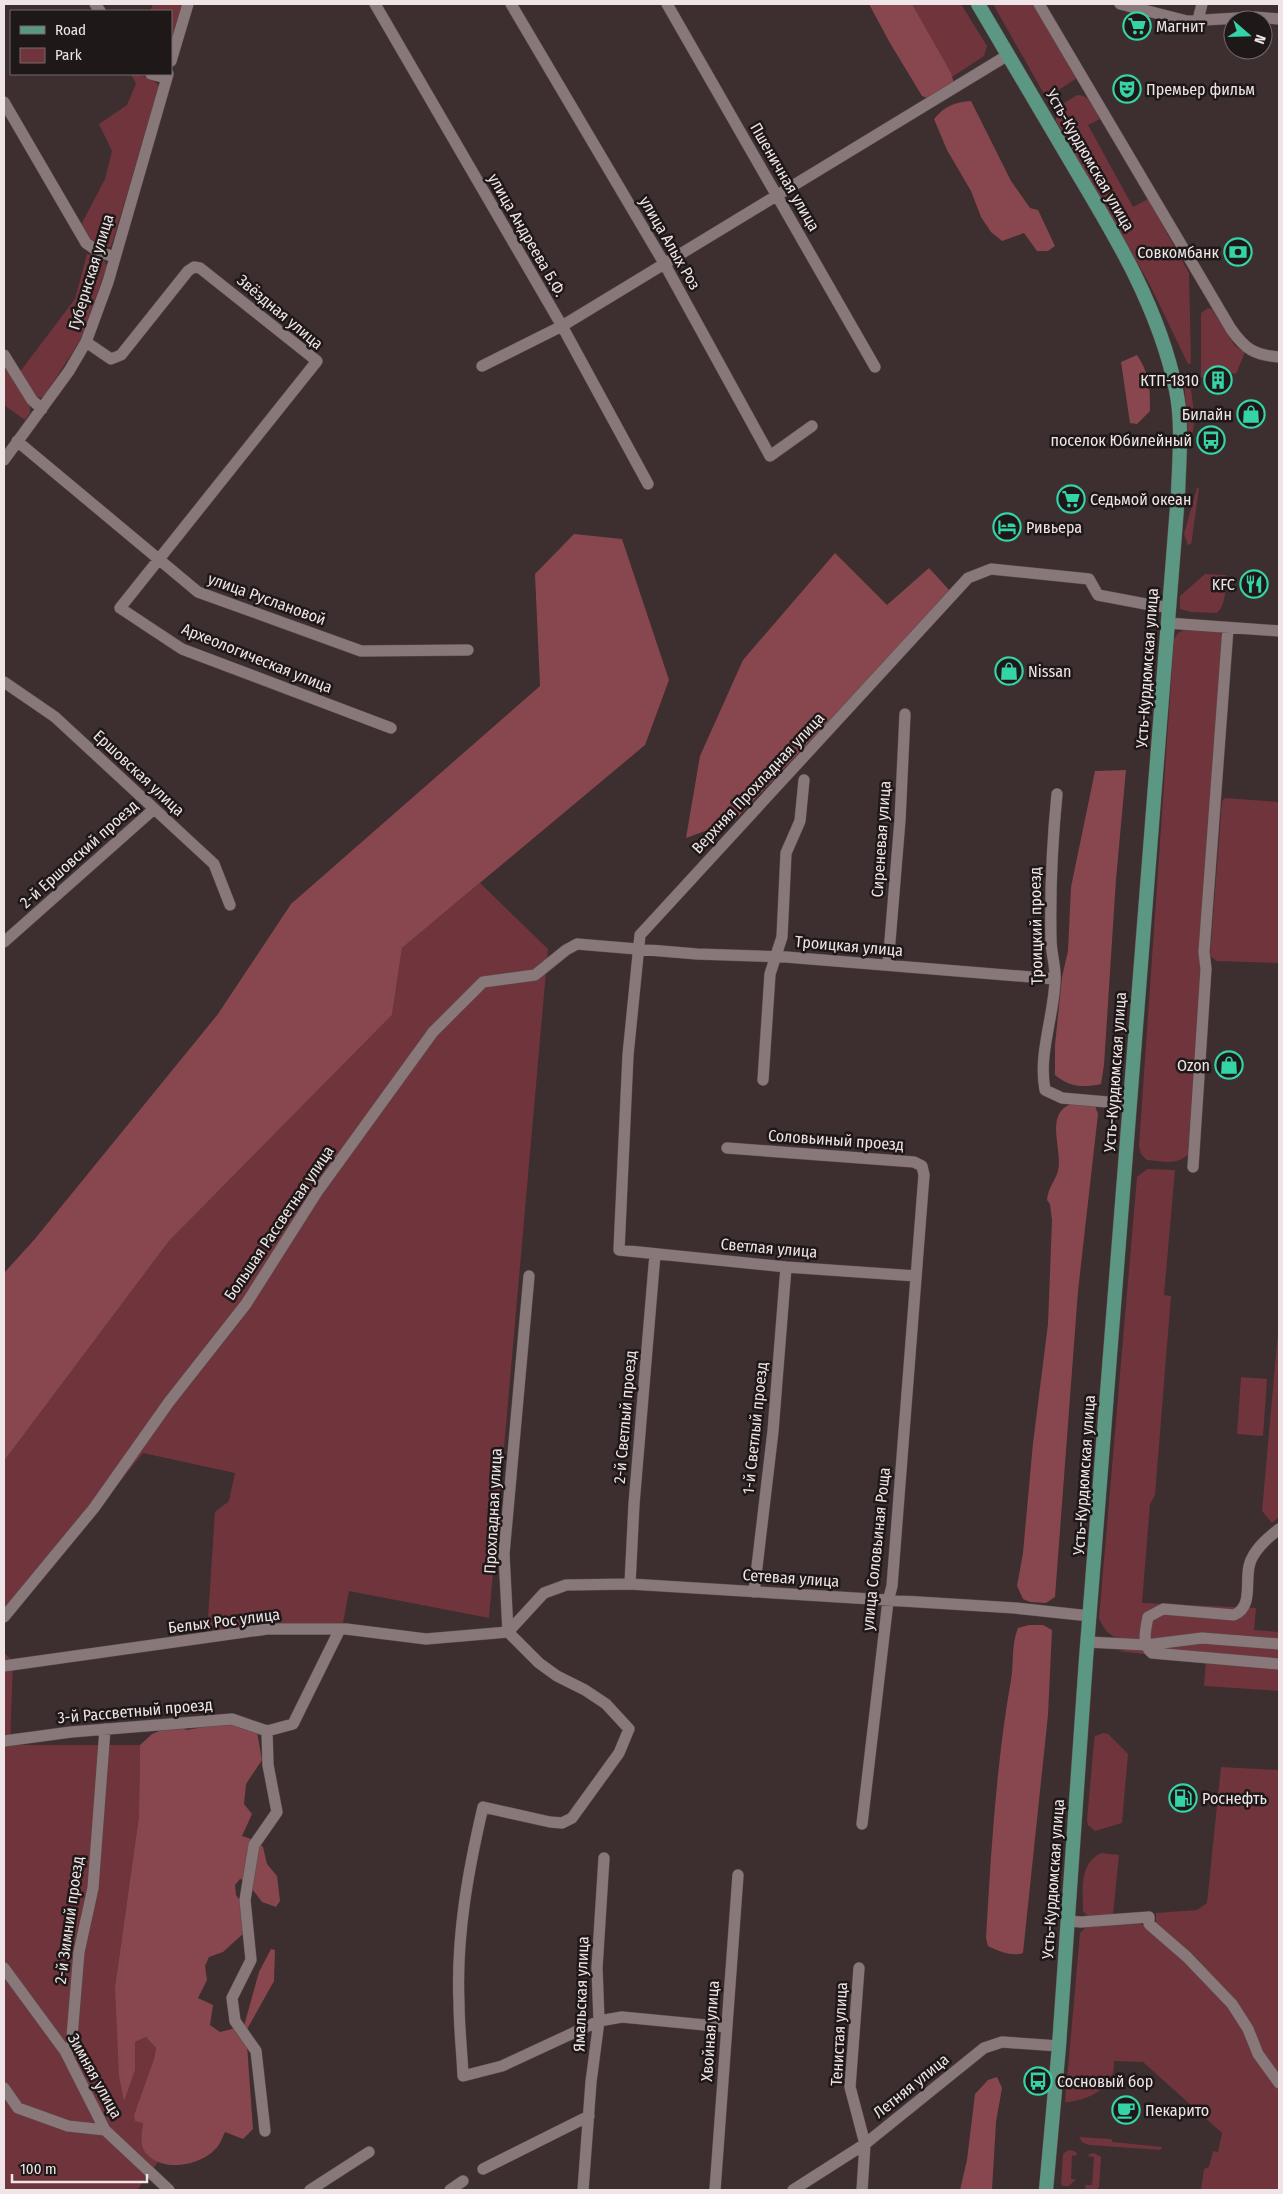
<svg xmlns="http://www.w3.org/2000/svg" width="1283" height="2194" font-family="'Fira Sans Condensed',sans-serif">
<rect width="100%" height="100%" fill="#3d2e2f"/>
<!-- green -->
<path fill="#70343c" d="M153 4H182L171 40V11H150Z
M912 4H961L987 46 984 56 952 77Z
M993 4H1035L1077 78 1051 95 1043 92Z
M131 74C141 74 155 78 159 87L111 247H100L89 239 81 225 105 179 112 151 99 124 127 105 136 84Z
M1077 95C1091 95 1094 108 1100 119L1088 125 1133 207 1148 199 1189 273 1191 363 1188 364 1149 283 1056 121C1055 107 1066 102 1077 95Z
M87 254 104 260 107 266 81 339 43 398 33 396 19 373 75 299Z
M1208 308 1212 309 1235 346 1245 352 1236 374 1228 372 1222 384 1201 377V313Z
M4 367 7 369 30 403V413L25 420 4 405Z
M1186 380 1190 383C1192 396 1198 431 1189 440L1184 382Z
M1197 488H1199L1192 539 1191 544 1188 545 1184 534Z
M1205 574 1226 575C1225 588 1227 603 1217 613L1191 612 1180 609V596Z
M1184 630 1219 632 1224 638 1188 1154C1178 1166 1161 1161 1147 1160L1141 1154 1139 1146 1174 639 1178 633Z
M1225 798 1279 802V963L1217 961 1210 956 1222 801Z
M480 883 548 949 489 1618 349 1591 343 1623 207 1633 215 1512 229 1501 235 1473 143 1453 9 1619 4 1617V1461L169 1241 392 1015 402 948Z
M1147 1169 1175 1170 1164 1295 1171 1296 1155 1495 1150 1504 1142 1603 1256 1608 1254 1630 1279 1632V1639C1254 1637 1227 1633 1201 1634 1175 1634 1146 1644 1120 1638 1108 1636 1103 1628 1099 1618L1137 1177Z
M1279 1321V1517L1272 1523 1262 1511Z
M1241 1377 1267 1379 1263 1436 1237 1434Z
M1203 1642 1279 1647V1691L1204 1686 1206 1661 1117 1651Z
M4 1653 13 1661 10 1745H140L139 1816 115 1987 135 2070V2042L146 2037 156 2048 154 2060 134 2115 143 2123C141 2144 140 2149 158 2162L137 2190H4Z
M1103 1733 1108 1734 1128 1754 1122 1823 1095 1831 1088 1825 1087 1820 1094 1742 1095 1736Z
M1221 1767 1279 1770V2076L1262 2052 1250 2027 1156 1924V1913L1197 1910 1207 1903Z
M1101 1853 1119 1855 1113 1915 1090 1918 1083 1911C1083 1889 1079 1864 1101 1853Z
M1139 1923 1149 1928 1184 1959 1228 2008 1279 2088V2190H1201L1204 2169 1209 2167 1213 2151 1218 2152 1222 2133 1143 2062 1114 2061C1114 2066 1114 2072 1112 2077 1105 2092 1081 2102 1065 2102L1080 1933 1087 1926Z
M1079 2137 1111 2139 1113 2142 1162 2147 1161 2150 1089 2145 1082 2142Z
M1071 2150 1076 2152 1077 2155 1072 2156 1071 2179H1076L1069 2186H1063L1061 2184 1063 2154 1067 2151Z
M1094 2153 1101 2157 1099 2187 1096 2190 1086 2189 1085 2185H1092L1094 2157 1088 2156 1089 2154Z"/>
<!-- forest -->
<path fill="#88474f" d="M869 4H912L951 73 954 83 930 99 922 96 890 43Z
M971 101 1011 181 1030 208 1038 210 1055 246 1048 251H1037L1024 233 1002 241 991 232 981 217 971 191 947 150 934 119C945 106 955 102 971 101Z
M1137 355C1150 375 1150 388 1150 411L1137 424 1130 423 1121 362Z
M574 534 622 539 669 680 645 745 402 948 392 1015 169 1241 4 1461V1273L34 1240 218 1014 291 904 540 686 535 574Z
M835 553 887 605 929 568 951 592 735 820 686 838 700 756 743 660Z
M1126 770 1116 879 1104 1065 1101 1084C1083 1088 1069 1087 1055 1075V1045L1062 977 1068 951 1071 887 1095 771Z
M1071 1104 1095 1106 1098 1114 1078 1291 1055 1597 1046 1603 1030 1602 1023 1599 1017 1586 1023 1553 1033 1443 1048 1324 1052 1220 1050 1204 1047 1200C1048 1188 1055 1181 1058 1171 1063 1150 1044 1114 1071 1104Z
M1029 1625H1043L1052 1630 1048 1715 1023 1953C1012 1957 998 1951 988 1946L986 1938C991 1852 996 1765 1011 1680 1014 1662 1011 1645 1018 1628Z
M229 1722 257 1732 262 1760 246 1784 244 1804 252 1814 242 1836 257 1841 263 1847 267 1864 277 1876 280 1901 276 1907 262 1902 246 1881 240 1879 235 1885 236 1895 241 1902 245 1932 223 1952 209 1957 205 1966 207 1980 198 1998 213 2005 210 2025 220 2032 244 2026 259 1972 271 1949 275 1950 274 1981 246 2031 253 2129 243 2139 225 2132C223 2136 221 2142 218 2146 204 2165 163 2174 146 2153 139 2145 142 2132 143 2123L135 2121 134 2115 154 2059 156 2048 146 2037 135 2042V2070L124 2101 119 2076 115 1987 139 1816 140 1745 152 1734 169 1727 176 1726 187 1730Z
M997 2077 1002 2088 996 2122 992 2190H960L967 2160 975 2094 988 2080Z"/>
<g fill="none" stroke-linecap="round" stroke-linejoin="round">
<!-- minor casing -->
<g stroke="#594c4d" stroke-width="12">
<path id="minor" d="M95 4 100 11
M375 4 562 326 648 484
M511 4 664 263 770 456 812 426
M667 4 875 367
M1039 4 1231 329C1245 349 1254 355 1279 357
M1120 4 1187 21 1255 17 1279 19
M1198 20 1202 4
M171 61 188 4
M151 74 166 78
M4 102 86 243 99 252 115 257
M86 342 111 359 121 355 188 271 194 267 200 268 317 361 120 608 182 649 391 728
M4 355 32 400 42 409
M482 366 562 326 1008 55
M17 441 198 592 361 651 468 650
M4 460 69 371 86 342 108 282 168 74
M1167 623 1279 631
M4 682 55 717 214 864 230 905
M1057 794C1052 844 1050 889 1051 939 1051 953 1056 967 1055 980 1054 1016 1038 1054 1045 1090L1062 1098 1130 1104
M4 942 154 809
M888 965 900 820 905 714
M763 1080 770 974 782 937 786 853 800 821 804 780
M727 1148 914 1162 922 1166 924 1175 892 1586 888 1601 862 1824
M1193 1167 1206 969 1204 952 1228 628
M529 1276 504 1554 508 1632 539 1663 557 1676 585 1690 606 1704 629 1729 619 1753 572 1818 562 1823 550 1822 483 1807C468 1871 456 1937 459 2003 459 2027 462 2052 463 2076L502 2066 599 2021 622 2017 726 2027
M916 1276 786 1267 619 1250 628 1055 640 935 968 578 991 569 1089 579 1098 595 1156 606 1169 607
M1279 1529C1269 1537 1258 1546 1252 1558 1242 1575 1256 1606 1234 1615L1163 1609 1148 1617C1146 1628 1141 1645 1152 1653L1279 1664
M630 1584 634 1504 655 1254
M754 1592 773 1431 786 1267
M4 1617 94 1508 169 1402 246 1304 317 1192 433 1032 483 982 535 975 566 950 577 944 697 954 786 957 1055 979
M1088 1642 1146 1645 1202 1638 1279 1644
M4 1666 267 1629H346L426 1639 508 1632 544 1593 566 1585 630 1584 1015 1608 1090 1616
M4 1741 71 1732 232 1719 267 1731
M1067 1921 1081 1922 1149 1917V1924L1187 1957 1232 2004 1248 2029 1258 2054 1279 2083
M4 1968 65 2051 105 2130 169 2190
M859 1968 850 2087 865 2144 862 2190
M65 2051 71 2049 79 1952 93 1888 105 1729
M4 2088 18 2108 68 2126 105 2130
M265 2131 256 2051 235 2021 232 1998 251 1960 245 1900 254 1845 277 1812 268 1765 267 1731 293 1724 340 1629
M483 2169 589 2116
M310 2190 369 2152
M450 2190 463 2181
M583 2190 591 2082 599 2021 597 1968 604 1858
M715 2190 738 1875
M793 2190 865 2144 984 2048 1002 2042 1059 2046"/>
</g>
<!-- major casing -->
<g stroke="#594c4d" stroke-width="15">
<path id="major" d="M978 4C1010 58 1042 113 1074 167 1116 237 1159 308 1176 390 1183 424 1179 460 1178 495L1086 1659 1059 2046 1046 2190"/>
</g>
<!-- minor -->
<use href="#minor" stroke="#897879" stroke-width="11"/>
<!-- major -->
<use href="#major" stroke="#5c9783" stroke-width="14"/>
</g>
<!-- icons -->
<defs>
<g id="supermarket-ring" transform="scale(1.4375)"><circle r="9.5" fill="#1f1819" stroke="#35d4a7" stroke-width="1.5"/><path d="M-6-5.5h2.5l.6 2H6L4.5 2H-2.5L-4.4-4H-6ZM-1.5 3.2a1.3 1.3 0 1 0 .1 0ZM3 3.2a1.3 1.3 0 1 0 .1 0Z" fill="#35d4a7"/></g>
<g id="theatre-ring" transform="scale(1.4375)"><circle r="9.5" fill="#1f1819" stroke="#35d4a7" stroke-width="1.5"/><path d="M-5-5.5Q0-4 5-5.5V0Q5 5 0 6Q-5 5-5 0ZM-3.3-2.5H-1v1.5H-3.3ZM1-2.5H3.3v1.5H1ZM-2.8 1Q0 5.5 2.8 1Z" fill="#35d4a7"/></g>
<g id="bank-ring" transform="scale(1.4375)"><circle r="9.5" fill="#1f1819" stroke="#35d4a7" stroke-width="1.5"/><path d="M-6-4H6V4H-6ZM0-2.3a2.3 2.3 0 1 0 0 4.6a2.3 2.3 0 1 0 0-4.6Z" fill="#35d4a7"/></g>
<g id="building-ring" transform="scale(1.4375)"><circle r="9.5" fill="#1f1819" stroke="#35d4a7" stroke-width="1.5"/><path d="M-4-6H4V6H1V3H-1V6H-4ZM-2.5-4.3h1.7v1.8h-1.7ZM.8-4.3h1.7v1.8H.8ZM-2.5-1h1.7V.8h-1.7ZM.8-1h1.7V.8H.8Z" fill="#35d4a7"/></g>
<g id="shop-ring" transform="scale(1.4375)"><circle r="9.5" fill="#1f1819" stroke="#35d4a7" stroke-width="1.5"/><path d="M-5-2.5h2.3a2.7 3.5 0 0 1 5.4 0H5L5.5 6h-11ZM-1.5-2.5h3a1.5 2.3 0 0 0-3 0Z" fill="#35d4a7"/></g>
<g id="bus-ring" transform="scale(1.4375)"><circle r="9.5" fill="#1f1819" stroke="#35d4a7" stroke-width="1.5"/><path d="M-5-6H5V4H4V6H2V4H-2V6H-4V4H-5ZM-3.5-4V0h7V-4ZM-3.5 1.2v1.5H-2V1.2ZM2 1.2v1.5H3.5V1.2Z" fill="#35d4a7"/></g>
<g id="hotel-ring" transform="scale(1.4375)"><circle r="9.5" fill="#1f1819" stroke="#35d4a7" stroke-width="1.5"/><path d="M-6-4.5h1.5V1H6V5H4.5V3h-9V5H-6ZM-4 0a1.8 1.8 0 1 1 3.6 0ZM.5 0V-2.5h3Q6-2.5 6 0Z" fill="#35d4a7"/></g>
<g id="restaurant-ring" transform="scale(1.4375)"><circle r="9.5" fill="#1f1819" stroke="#35d4a7" stroke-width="1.5"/><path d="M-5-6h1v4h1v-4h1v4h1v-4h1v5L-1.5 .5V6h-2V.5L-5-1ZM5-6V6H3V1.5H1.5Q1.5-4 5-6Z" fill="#35d4a7"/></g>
<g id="fuel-ring" transform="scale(1.4375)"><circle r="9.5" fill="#1f1819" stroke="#35d4a7" stroke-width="1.5"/><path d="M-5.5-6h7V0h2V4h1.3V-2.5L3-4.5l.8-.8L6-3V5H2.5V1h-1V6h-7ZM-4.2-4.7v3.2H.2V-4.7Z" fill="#35d4a7"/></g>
<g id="cafe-ring" transform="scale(1.4375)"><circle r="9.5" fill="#1f1819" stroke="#35d4a7" stroke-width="1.5"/><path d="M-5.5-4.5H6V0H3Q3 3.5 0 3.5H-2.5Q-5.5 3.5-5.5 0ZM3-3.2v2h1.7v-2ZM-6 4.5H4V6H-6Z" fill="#35d4a7"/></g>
</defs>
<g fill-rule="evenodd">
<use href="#supermarket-ring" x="1137" y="26"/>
<use href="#theatre-ring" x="1127" y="89"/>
<use href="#bank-ring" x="1238" y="252"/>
<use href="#building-ring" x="1218" y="380"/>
<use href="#shop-ring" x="1251" y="414"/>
<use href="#bus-ring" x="1211" y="440"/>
<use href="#supermarket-ring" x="1071" y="499"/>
<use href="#hotel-ring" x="1007" y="527"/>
<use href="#restaurant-ring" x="1254" y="584"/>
<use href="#shop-ring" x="1009" y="671"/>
<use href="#shop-ring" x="1229" y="1065"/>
<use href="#fuel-ring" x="1183" y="1798"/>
<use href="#bus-ring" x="1038" y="2081"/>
<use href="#cafe-ring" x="1126" y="2110"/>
</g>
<g text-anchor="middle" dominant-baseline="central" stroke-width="5" stroke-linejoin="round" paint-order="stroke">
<!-- poi labels -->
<g font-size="16" fill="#efe5e6" stroke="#1f1819" text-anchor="start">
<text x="1156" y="26">Магнит</text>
<text x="1146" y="89">Премьер фильм</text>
<text x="1219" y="252" text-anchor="end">Совкомбанк</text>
<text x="1199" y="380" text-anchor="end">КТП-1810</text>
<text x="1232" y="414" text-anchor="end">Билайн</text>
<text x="1192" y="440" text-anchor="end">поселок Юбилейный</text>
<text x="1090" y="499">Седьмой океан</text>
<text x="1026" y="527">Ривьера</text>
<text x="1235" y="584" text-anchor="end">KFC</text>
<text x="1028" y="671">Nissan</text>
<text x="1210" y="1065" text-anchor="end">Ozon</text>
<text x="1202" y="1798">Роснефть</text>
<text x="1057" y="2081">Сосновый бор</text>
<text x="1145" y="2110">Пекарито</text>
</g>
<!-- street labels -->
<g font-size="16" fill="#efe5e6" stroke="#1f1819">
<text transform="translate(1090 160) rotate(60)">Усть-Курдюмская улица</text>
<text transform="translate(785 177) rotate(60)">Пшеничная улица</text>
<text transform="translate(527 235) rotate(60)">улица Андреева Б.Ф.</text>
<text transform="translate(670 243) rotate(60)">улица Алых Роз</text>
<text transform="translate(91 272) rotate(-73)">Губернская улица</text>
<text transform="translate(280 312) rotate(40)">Звёздная улица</text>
<text transform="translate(267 599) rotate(20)">улица Руслановой</text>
<text transform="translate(257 658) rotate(22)">Археологическая улица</text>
<text transform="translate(1147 668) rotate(-86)">Усть-Курдюмская улица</text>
<text transform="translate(139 773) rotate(43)">Ершовская улица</text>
<text transform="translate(758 783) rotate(-47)">Верхняя Прохладная улица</text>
<text transform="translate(881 839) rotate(-86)">Сиреневая улица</text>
<text transform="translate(79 854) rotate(-42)">2-й Ершовский проезд</text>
<text transform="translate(1036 926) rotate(-91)">Троицкий проезд</text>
<text transform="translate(849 946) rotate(5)">Троицкая улица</text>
<text transform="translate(1115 1072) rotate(-86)">Усть-Курдюмская улица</text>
<text transform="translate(836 1140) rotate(4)">Соловьиный проезд</text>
<text transform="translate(279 1223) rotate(-56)">Большая Рассветная улица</text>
<text transform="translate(769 1248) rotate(5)">Светлая улица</text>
<text transform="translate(625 1417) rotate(-85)">2-й Светлый проезд</text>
<text transform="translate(755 1428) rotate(-84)">1-й Светлый проезд</text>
<text transform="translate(1084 1475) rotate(-86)">Усть-Курдюмская улица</text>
<text transform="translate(493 1511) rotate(-87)">Прохладная улица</text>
<text transform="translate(876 1549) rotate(-84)">улица Соловьиная Роща</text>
<text transform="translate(791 1578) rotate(4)">Сетевая улица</text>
<text transform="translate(224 1621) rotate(-7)">Белых Рос улица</text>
<text transform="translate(135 1711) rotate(-5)">3-й Рассветный проезд</text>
<text transform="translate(1053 1879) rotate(-86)">Усть-Курдюмская улица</text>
<text transform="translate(69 1920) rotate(-82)">2-й Зимний проезд</text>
<text transform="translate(581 1994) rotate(-88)">Ямальская улица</text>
<text transform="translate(710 2031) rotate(-86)">Хвойная улица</text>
<text transform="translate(839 2034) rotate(-87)">Тенистая улица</text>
<text transform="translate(95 2076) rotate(61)">Зимняя улица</text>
<text transform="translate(911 2086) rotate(-39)">Летняя улица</text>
</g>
</g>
<!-- border -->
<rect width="1283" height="2194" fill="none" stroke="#efe5e6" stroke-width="10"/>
<!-- legend -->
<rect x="10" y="10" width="162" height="65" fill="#1f1819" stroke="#726a6b"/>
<rect x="20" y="26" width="25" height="8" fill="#5c9783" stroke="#726a6b"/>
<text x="55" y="35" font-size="15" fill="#efe5e6">Road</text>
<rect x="20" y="48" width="25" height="15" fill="#70343c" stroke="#726a6b"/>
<text x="55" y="60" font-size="15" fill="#efe5e6">Park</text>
<!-- north arrow -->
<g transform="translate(1248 35) rotate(110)"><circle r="24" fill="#1f1819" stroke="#726a6b"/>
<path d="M0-4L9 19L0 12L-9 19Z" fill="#35d4a7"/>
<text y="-8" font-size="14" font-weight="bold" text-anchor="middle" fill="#efe5e6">N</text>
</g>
<!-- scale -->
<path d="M12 2174v8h135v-8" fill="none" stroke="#efe5e6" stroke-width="2.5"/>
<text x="20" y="2174" font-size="15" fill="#efe5e6" stroke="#1f1819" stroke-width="4" paint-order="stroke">100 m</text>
</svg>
